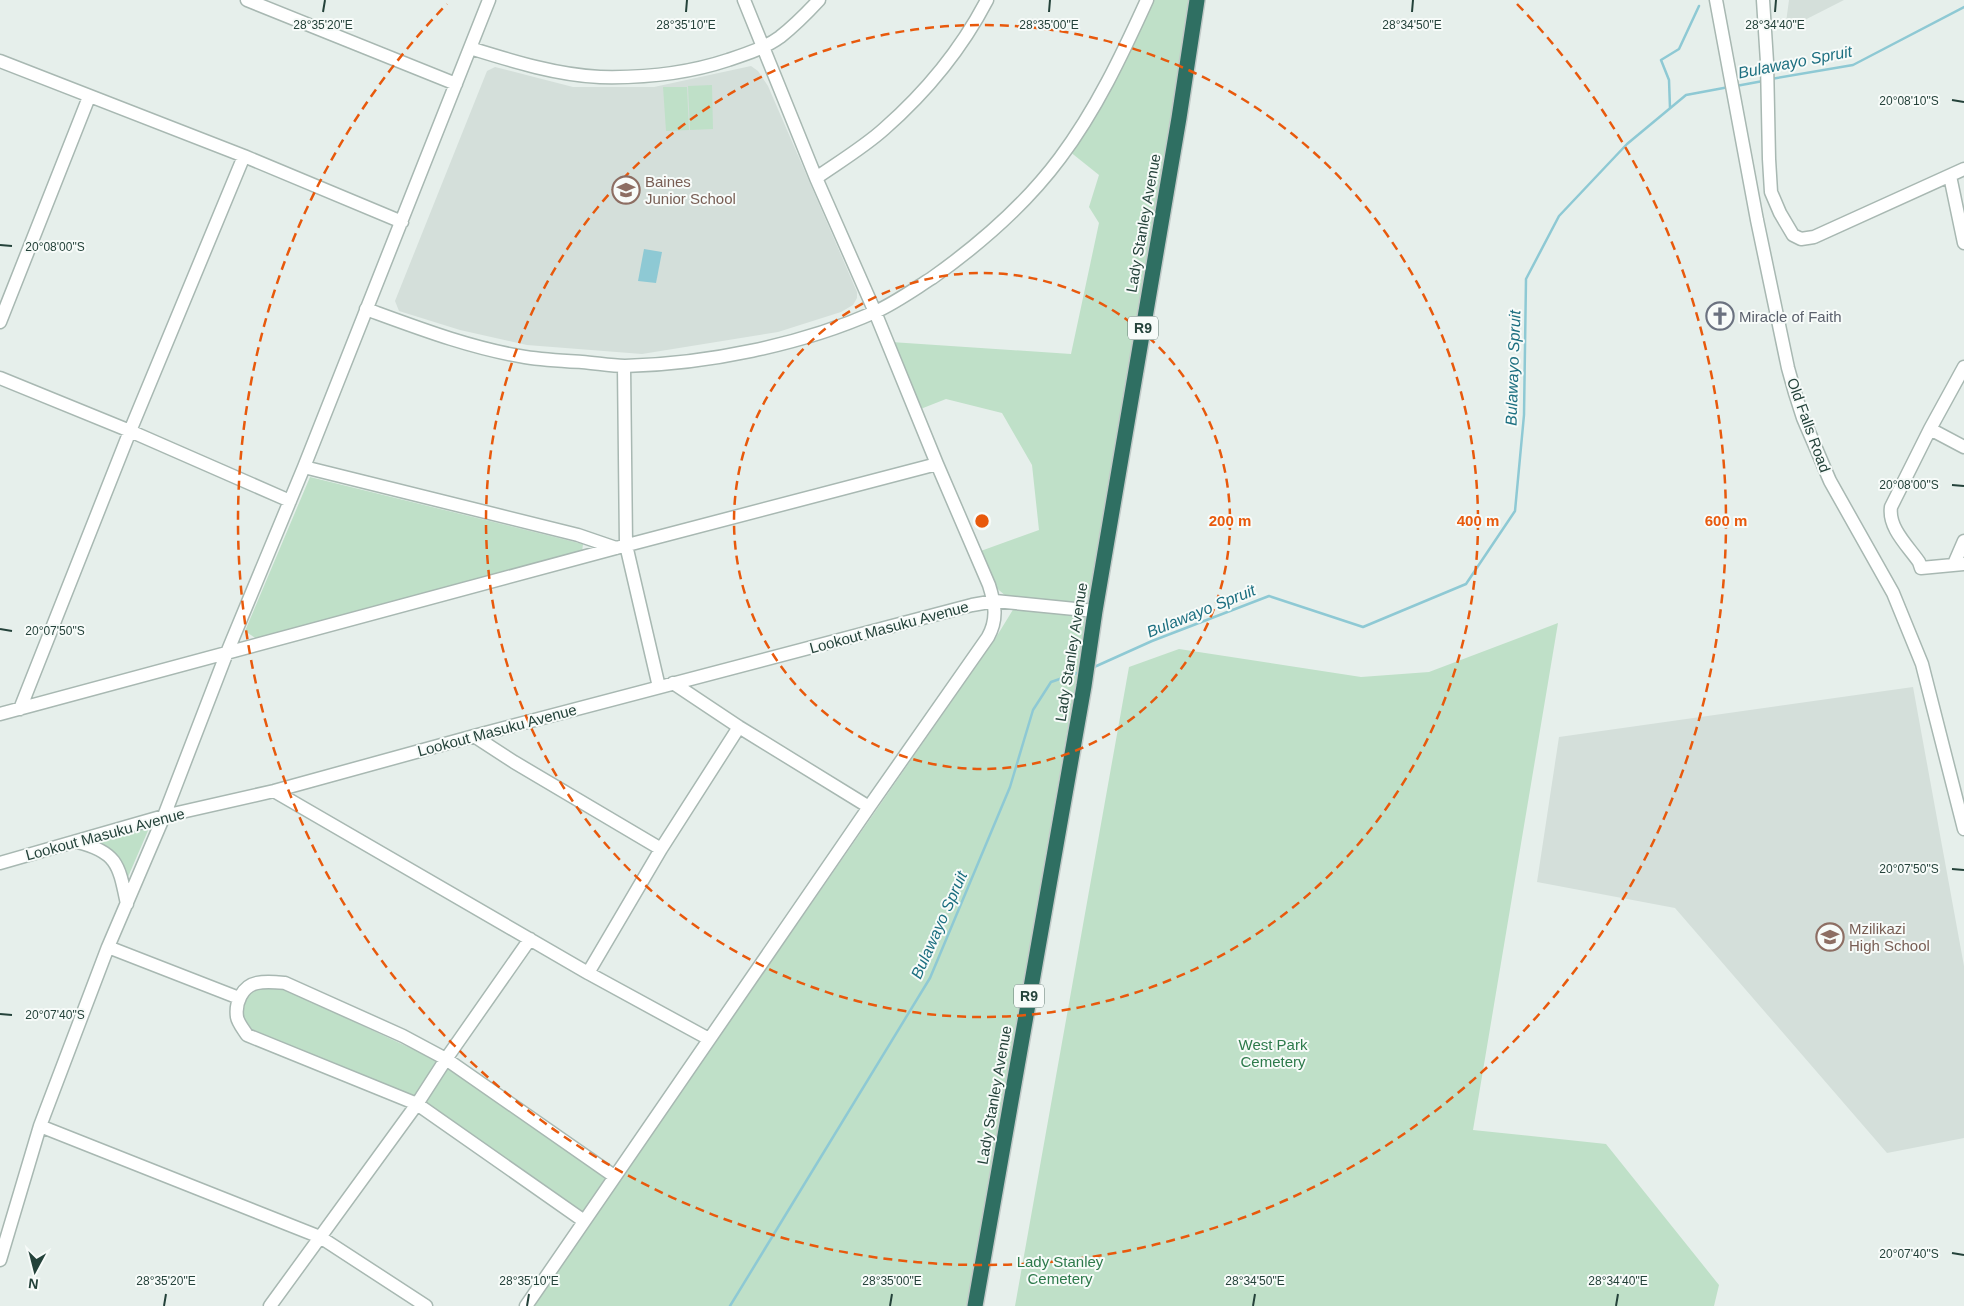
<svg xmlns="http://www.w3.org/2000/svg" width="1964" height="1306" font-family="Arial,sans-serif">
<rect width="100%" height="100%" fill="#e6efeb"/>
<!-- built -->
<path fill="#d4dfda" d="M1789 0H1844L1785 30Z
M751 66 758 71 768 86 857 292V298L853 305 841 312 778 332 642 354 527 345 460 330 399 311 395 301 487 71 495 67 573 87H654Z
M1913 687 1964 966V1138L1887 1153 1675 908 1537 882 1559 737Z"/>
<!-- green -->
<path fill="#bfe0c8" d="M1153 0H1191V7L1093 582 1088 597 1078 603 1007 597 993 585 978 552 1039 530 1032 465 1002 413 946 399 918 410 891 342 1071 354 1099 223 1089 207 1099 175 1069 151 1107 98Z
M712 85 713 129 690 130 688 86Z
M663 87H687L689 130 666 131Z
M310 477 583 544 582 552 258 640 245 631Z
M1014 608 1087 618 967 1306H532L995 639Z
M1558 623 1473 1130 1606 1144 1719 1285 1714 1306H1015L1129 667 1179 649 1361 677 1429 672Z
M150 826 128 877C123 860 115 847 97 843Z
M269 987 284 989 438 1061 607 1178 584 1213 414 1096 252 1030 242 1014 244 998 258 989Z"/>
<!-- water -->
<path fill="#8ec9d4" d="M644 249 662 252 656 283 638 281Z"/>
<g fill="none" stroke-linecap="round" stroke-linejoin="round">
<!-- stream -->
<path stroke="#8ec9d4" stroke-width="2.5" d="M1771 79 1853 65 1964 7
M1736 86 1763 81
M1670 108 1669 80 1661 60 1679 49 1699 6
M1092 668 1152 641 1269 596 1363 627 1466 584 1515 511 1524 415 1526 279 1559 216 1627 144 1686 95 1729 87
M730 1306 930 978 1010 787 1033 710 1051 682 1080 672"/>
<!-- minor casing -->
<g stroke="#a8b8b2" stroke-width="15">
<path id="minor" d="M247 0 456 84
M1716 0 1757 220 1788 368 1795 393 1803 418 1830 481 1893 593 1922 664 1964 829
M1763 0 1767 62 1769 159 1771 192 1780 213 1793 235 1801 239 1814 237 1964 169
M470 48C512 61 556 75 600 77 642 78 689 73 728 60 746 54 765 48 780 37 794 26 807 13 819 0
M0 61 244 156 402 222
M1950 176 1964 243
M816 178C839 162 864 147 884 129 925 93 962 48 987 0
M366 309C418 328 470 348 525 357 544 360 564 361 582 362 596 363 611 366 625 366 706 364 801 345 875 312 895 303 913 290 932 278 980 244 1025 205 1060 158 1096 110 1122 55 1147 0
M0 322 89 97
M624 366 626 545 659 687
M1964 367 1930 429 1891 507C1888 528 1908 546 1919 562L1921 568 1964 564
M0 378 130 431 290 501
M1930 429 1964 447
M304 467 578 535 616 548
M1954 564 1964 541
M673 683 739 727 869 807
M20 709 130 431 244 156
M0 714 616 548 937 464
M474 736 514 762 661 849
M274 791 588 973 709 1039
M77 842C118 852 119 866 127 904
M0 863 164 816 274 791 474 736 972 605 995 601 1095 611
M108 947 239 998
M588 973 661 849 739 727
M40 1126 320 1237 426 1306
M584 1221 417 1104 247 1035C244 1030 238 1023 237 1017 235 1003 242 986 257 983 266 981 275 982 285 983L403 1036 446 1059 614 1176
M0 1260 40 1126 108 947 164 816 226 655 304 467 489 0
M270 1306 417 1104 446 1059 530 939
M526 1306 869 807 988 637C998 619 995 604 989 585L937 464 875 312 816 178 744 0"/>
</g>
<!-- highway casing -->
<g stroke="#c2cac8" stroke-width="18">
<path id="highway" d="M975 1306 1084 686 1095 611 1179 118 1197 0"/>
</g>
<!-- minor -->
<use href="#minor" stroke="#fff" stroke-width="12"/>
<!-- highway -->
<use href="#highway" stroke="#2f6f62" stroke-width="15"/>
</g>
<!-- ticks -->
<path fill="none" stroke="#24423a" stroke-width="2" d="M323 12 325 0M686 12 687 0M1049 12 1050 0M1412 12 1413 0M1775 12 1776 0M1952 100 1964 102M0 245 12 246M1952 485 1964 486M0 629 12 631M1952 869 1964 870M0 1014 12 1015M1952 1253 1964 1255M164 1306 166 1294M527 1306 529 1294M890 1306 892 1294M1253 1306 1255 1294M1616 1306 1618 1294"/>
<!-- distance rings -->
<g fill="none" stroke="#e8590c" stroke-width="2.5" stroke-dasharray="9 6">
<circle cx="982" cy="521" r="248"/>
<circle cx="982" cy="521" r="496"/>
<path d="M1517 4A744 744 0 1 1 447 4"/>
</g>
<!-- icons -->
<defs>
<g id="school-ring" transform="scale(1.4375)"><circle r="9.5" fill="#f7fbf9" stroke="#8d6e63" stroke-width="1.5"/><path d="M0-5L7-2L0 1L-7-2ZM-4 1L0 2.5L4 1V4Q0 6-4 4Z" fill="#8d6e63"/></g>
<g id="church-ring" transform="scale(1.4375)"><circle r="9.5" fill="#f7fbf9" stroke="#6b7280" stroke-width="1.5"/><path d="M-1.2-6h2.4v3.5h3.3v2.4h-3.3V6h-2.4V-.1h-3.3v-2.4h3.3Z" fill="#6b7280"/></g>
</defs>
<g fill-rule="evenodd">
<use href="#school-ring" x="626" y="190"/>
<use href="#church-ring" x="1720" y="316"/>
<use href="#school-ring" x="1830" y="937"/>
</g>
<g text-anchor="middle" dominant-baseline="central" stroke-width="4" stroke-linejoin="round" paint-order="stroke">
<!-- shield labels -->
<g fill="#f7fbf9" stroke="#637a73" stroke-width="1">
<rect x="1128" y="316.5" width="30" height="23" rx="4"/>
<rect x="1014" y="984.5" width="30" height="23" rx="4"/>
</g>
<g font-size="14" font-weight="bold" fill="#24423a">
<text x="1143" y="328">R9</text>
<text x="1029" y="996">R9</text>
</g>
<!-- education labels -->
<g font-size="15" fill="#785e54" stroke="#f7fbf9" text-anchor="start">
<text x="645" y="181">Baines<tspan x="645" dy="17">Junior School</tspan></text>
<text x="1849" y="928">Mzilikazi<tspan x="1849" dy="17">High School</tspan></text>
</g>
<!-- street labels -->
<g font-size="15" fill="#24423a" stroke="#f7fbf9">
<text transform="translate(1143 223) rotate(-80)">Lady Stanley Avenue</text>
<text transform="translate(1809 425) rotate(70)">Old Falls Road</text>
<text transform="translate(889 627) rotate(-15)">Lookout Masuku Avenue</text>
<text transform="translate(1071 652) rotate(-81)">Lady Stanley Avenue</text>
<text transform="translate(497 730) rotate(-15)">Lookout Masuku Avenue</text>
<text transform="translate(105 834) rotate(-15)">Lookout Masuku Avenue</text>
<text transform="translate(994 1095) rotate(-80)">Lady Stanley Avenue</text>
</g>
<!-- worship labels -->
<g font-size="15" fill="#5b616d" stroke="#f7fbf9" text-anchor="start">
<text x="1739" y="316">Miracle of Faith</text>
</g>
<!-- park labels -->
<g font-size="15" fill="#2d7a4b" stroke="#f7fbf9">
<text x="1273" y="1044">West Park<tspan x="1273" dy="17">Cemetery</tspan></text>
<text x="1060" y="1261">Lady Stanley<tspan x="1060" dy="17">Cemetery</tspan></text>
</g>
<!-- water labels -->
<g font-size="16" font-style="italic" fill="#1c6f80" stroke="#f7fbf9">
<text transform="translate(1795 62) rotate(-11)">Bulawayo Spruit</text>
<text transform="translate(1513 368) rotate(-88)">Bulawayo Spruit</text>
<text transform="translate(1201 611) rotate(-22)">Bulawayo Spruit</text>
<text transform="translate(939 925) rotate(-66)">Bulawayo Spruit</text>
</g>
</g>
<g font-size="12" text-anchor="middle" fill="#24423a" stroke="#f7fbf9" stroke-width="4" stroke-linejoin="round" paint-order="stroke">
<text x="323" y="29">28°35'20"E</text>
<text x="686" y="29">28°35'10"E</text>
<text x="1049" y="29">28°35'00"E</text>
<text x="1412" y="29">28°34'50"E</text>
<text x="1775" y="29">28°34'40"E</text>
<text x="1909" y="105">20°08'10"S</text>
<text x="55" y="251">20°08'00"S</text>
<text x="1909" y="489">20°08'00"S</text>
<text x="55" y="635">20°07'50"S</text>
<text x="1909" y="873">20°07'50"S</text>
<text x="55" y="1019">20°07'40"S</text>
<text x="1909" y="1258">20°07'40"S</text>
<text x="166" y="1285">28°35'20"E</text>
<text x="529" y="1285">28°35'10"E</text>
<text x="892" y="1285">28°35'00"E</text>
<text x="1255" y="1285">28°34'50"E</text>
<text x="1618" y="1285">28°34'40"E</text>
</g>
<circle cx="982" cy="521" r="8" fill="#e8590c" stroke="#f7fbf9" stroke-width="2.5"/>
<g font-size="15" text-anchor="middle" font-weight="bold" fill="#e8590c" stroke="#f7fbf9" stroke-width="4" stroke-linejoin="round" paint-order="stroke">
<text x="1230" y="526">200 m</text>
<text x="1478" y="526">400 m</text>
<text x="1726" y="526">600 m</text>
</g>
<!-- north arrow -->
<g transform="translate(35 1271) rotate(187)" stroke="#f7fbf9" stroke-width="4" paint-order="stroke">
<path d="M0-4L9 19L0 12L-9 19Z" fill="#24423a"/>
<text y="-8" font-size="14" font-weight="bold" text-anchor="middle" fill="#24423a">N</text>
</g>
</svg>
